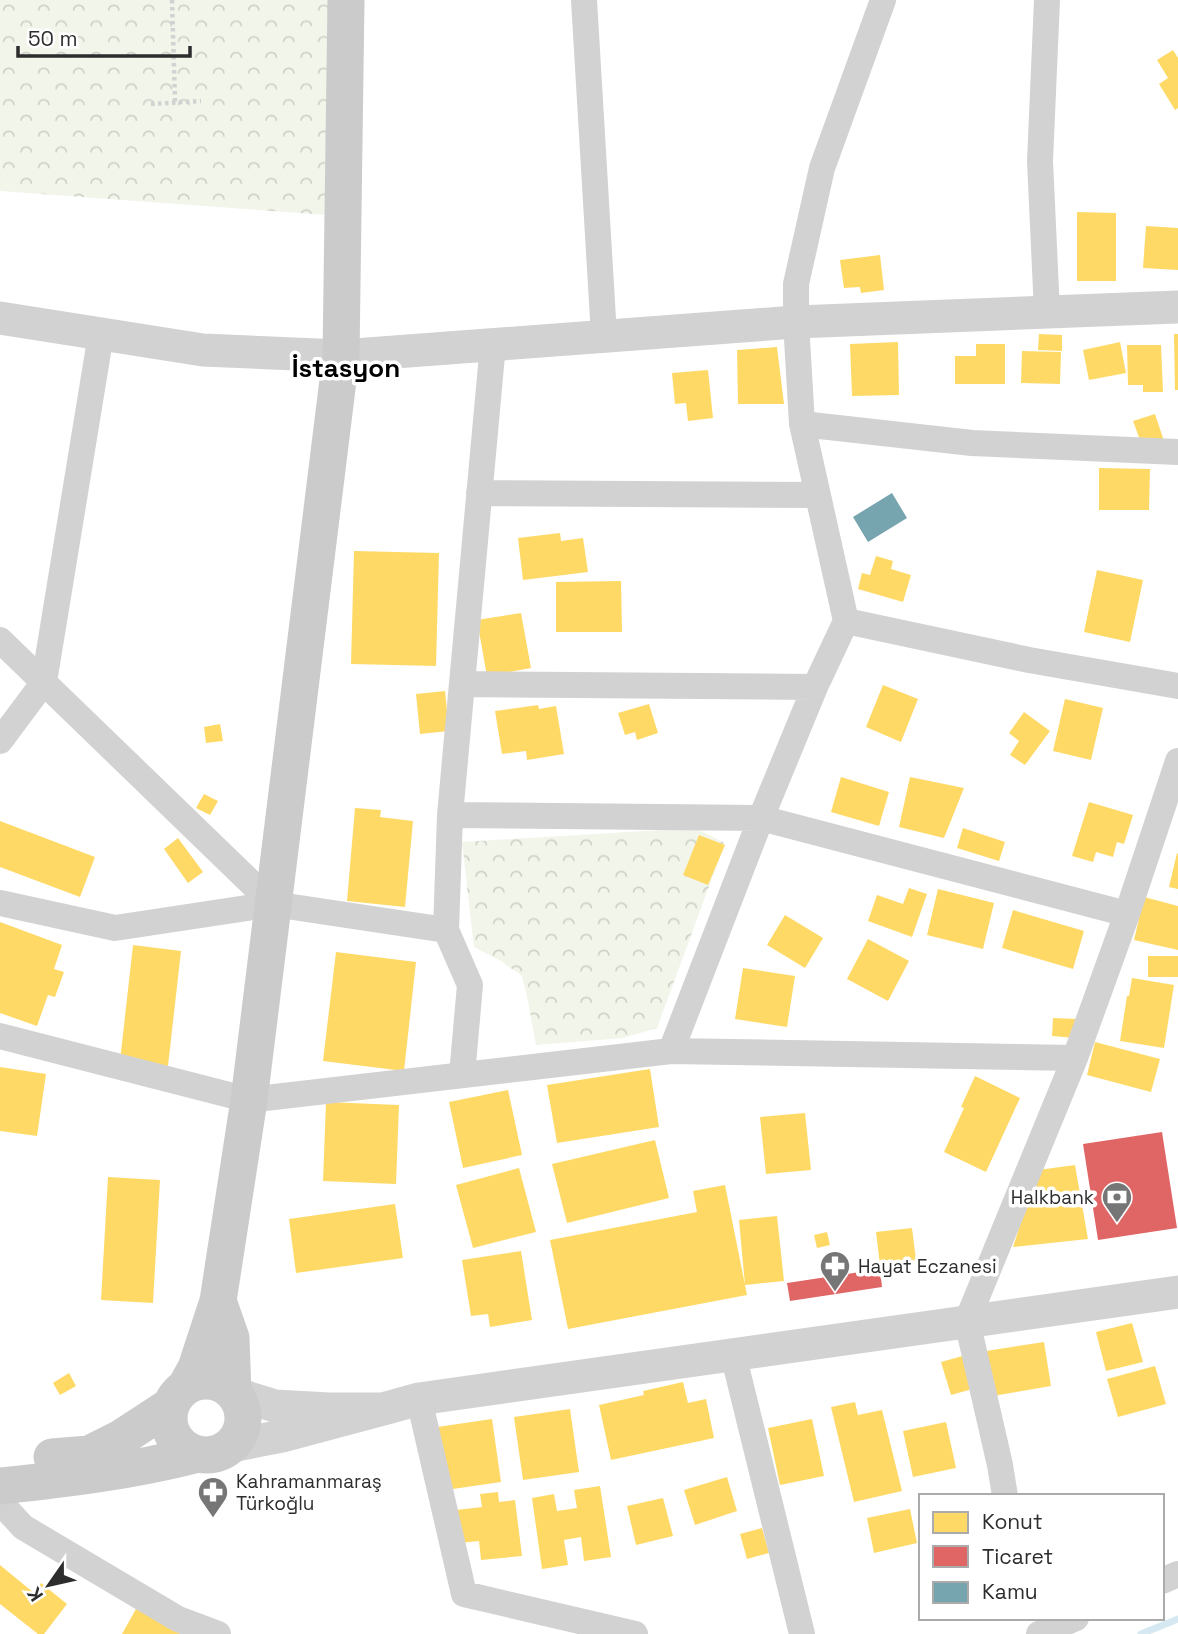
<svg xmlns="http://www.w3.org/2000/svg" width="1178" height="1634" font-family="'Space Grotesk',sans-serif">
<defs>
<pattern id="park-crowns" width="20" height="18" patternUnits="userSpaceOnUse" patternTransform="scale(1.75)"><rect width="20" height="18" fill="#f1f5ea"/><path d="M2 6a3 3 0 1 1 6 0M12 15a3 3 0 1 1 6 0" fill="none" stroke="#cfd2c9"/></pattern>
</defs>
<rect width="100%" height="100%" fill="#fff"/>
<!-- park -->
<path fill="url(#park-crowns)" d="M0 0H336L327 215 0 191Z
M695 828 725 843 657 1028 623 1038 536 1045 528 1001 522 976 501 961 474 947 462 842Z"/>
<!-- homes -->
<path fill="#ffd966" d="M1173 50 1178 58V108L1175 110 1159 84 1168 78 1157 60Z
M1077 212 1116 213V281H1077Z
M1146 226 1178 228V270L1143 268Z
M880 255 884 290 861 293 860 287 844 288 840 260Z
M1039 334 1062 335V351L1038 350Z
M1174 334H1178V390H1175Z
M898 342 899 395 852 396 850 344Z
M1120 342 1126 373 1089 380 1083 350Z
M976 344H1005V384H955V356H976Z
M1127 345H1161L1163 392H1143V385H1128Z
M777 347 784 404H738L737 350Z
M1022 351 1061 352 1060 384 1021 383Z
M708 370 713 418 688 421 686 403 675 404 672 373Z
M1155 414 1164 441 1143 448 1133 421Z
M1099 468 1150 469 1149 510H1099Z
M560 533 561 541 583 538 588 572 523 580 518 538Z
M354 551 439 553 436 666 351 664Z
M876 556 893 561 891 569 911 575 903 602 858 589 862 573 870 575Z
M1097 570 1143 580 1130 642 1084 632Z
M621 581 622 632H556V582Z
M521 613 531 668 487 676 477 620Z
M883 685 918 699 901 742 866 727Z
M445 691 449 731 420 734 416 694Z
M1065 699 1103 708 1091 760 1053 751Z
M649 704 658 733 637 740 635 732 625 735 618 713Z
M538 705 539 709 556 706 564 754 527 760 526 751 502 754 495 711Z
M1024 712 1050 731 1025 765 1010 755 1019 741 1009 733Z
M220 724 223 741 206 743 204 727Z
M841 777 889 792 879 826 831 812Z
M910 777 964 788 944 838 899 827Z
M204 794 218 801 210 815 196 808Z
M1089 802 1133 815 1124 844 1117 842 1113 857 1096 852 1093 862 1072 856Z
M355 808 381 810 380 817 413 821 405 907 347 901Z
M0 821 95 857 80 897 0 867Z
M963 828 1005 842 999 861 957 848Z
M699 835 725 845 708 885 683 875Z
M178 838 203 872 188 883 164 849Z
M1177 853 1178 854V889L1169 887Z
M909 888 927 894 912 937 868 921 877 895 903 904Z
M938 889 994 903 983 949 927 935Z
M1144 897 1178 906V950L1134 940Z
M1013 910 1084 931 1073 969 1002 948Z
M785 915 823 938 805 968 767 945Z
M0 922 62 945 54 969 64 972 55 997 48 995 37 1026 0 1013Z
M868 939 909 961 888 1001 847 979Z
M133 945 181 951 168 1066 120 1061Z
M336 952 416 962 404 1071 323 1061Z
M1148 956H1178V977H1148Z
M743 968 795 976 787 1027 735 1019Z
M1132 978 1174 985 1164 1048 1120 1041 1127 996H1129Z
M1053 1018 1076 1019 1075 1038 1052 1036Z
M1095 1042 1160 1059 1151 1092 1087 1075Z
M0 1067 46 1074 37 1136 0 1131Z
M650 1069 659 1127 557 1143 547 1085Z
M975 1076 1020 1098 986 1172 944 1152 964 1108 961 1107Z
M508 1090 522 1155 463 1168 449 1102Z
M326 1102 399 1105 396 1184 323 1181Z
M805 1113 811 1170 766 1174 760 1117Z
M655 1140 669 1198 567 1223 552 1164Z
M1075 1165 1088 1239 1013 1247 1038 1170Z
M519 1168 536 1232 473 1248 456 1185Z
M108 1177 160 1180 153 1303 101 1300Z
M725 1185 747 1295 568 1329 550 1240 697 1212 693 1191Z
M395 1204 403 1258 296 1273 289 1219Z
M777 1216 784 1281 745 1285 739 1220Z
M912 1228 916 1260 880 1265 876 1232Z
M827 1232 830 1245 817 1248 814 1235Z
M521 1251 532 1320 490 1327 488 1314 471 1316 462 1260Z
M1132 1323 1143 1362 1106 1371 1096 1332Z
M1044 1342 1051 1386 993 1396 986 1351Z
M966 1355 976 1388 951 1395 941 1362Z
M1155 1366 1166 1404 1118 1417 1107 1379Z
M69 1373 76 1386 60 1395 53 1383Z
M683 1382 688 1403 706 1399 714 1438 611 1460 599 1405 644 1395 643 1391Z
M855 1402 858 1415 882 1410 902 1491 854 1502 831 1407Z
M570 1409 579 1472 523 1480 514 1417Z
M492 1419 501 1482 446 1490 437 1427Z
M812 1419 824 1476 780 1485 768 1428Z
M946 1422 956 1468 913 1477 903 1431Z
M727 1477 737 1511 695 1525 684 1490Z
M600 1486 611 1557 584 1561 581 1537 564 1540 568 1565 542 1569 532 1498 554 1494 557 1511 577 1508 574 1490Z
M498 1492 499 1502 515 1500 522 1556 481 1560 479 1541 460 1543 456 1510 482 1507 480 1494Z
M663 1498 673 1536 636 1545 627 1506Z
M910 1509 917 1543 874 1553 867 1518Z
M762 1528 769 1553 747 1559 740 1534Z
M0 1565 34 1593 41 1583 67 1604 44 1634H38L0 1604Z
M136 1609 183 1634H122Z"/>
<!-- shops -->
<path fill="#e06666" d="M1162 1132 1177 1228 1098 1240 1083 1144Z
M880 1269 882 1287 790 1301 787 1283Z"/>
<!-- public -->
<path fill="#76a5af" d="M892 493 907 518 868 542 853 517Z"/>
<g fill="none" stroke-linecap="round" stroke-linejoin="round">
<!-- stream -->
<path stroke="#d6e9f2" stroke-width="7" d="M1141 1634 1178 1619"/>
<!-- path -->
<path stroke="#d2d2d2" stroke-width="4.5" stroke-dasharray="3.5 3.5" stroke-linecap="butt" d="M172 0 175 102
M151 104 201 101"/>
<!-- minor -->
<path stroke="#d2d2d2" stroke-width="26" d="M584 0 604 336
M1047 312 1040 161 1047 0
M802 424 972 443 1178 452
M479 493 817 495
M846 621 1029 660 1178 686
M0 640 273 904
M462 684 815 687
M0 741 44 682 101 334
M450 815 761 818 1127 914
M0 903 115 928 273 904 446 930
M0 1036 249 1100 671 1051 1075 1058
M671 1051 761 818 815 687 846 621 802 424 796 322V284L822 168 883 0
M462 1075 470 985 446 930 450 815 493 344
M733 1354 802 1634
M419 1399 464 1594 635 1634
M1005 1496 1000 1465 967 1321 1075 1058 1127 914 1178 761
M0 1502 23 1527 178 1619 218 1634
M1162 1581 1178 1574
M1039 1634 1076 1618"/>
<!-- tertiary -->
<path stroke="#d2d2d2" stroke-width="33" d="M0 318 203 350 341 356 796 322 1178 307
M383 1409 419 1399 1178 1292
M231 1446 282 1436 383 1409H329L275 1406 233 1393"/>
<!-- secondary -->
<path stroke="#cbcbcb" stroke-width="37" d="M218 1301 231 1338 233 1393
M169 1418a37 37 0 1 1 74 0a37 37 0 1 1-74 0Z
M186 1386 196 1368 218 1301 249 1100 341 356 346 0
M52 1457 89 1454 121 1438 170 1406
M0 1486C67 1479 132 1471 198 1454"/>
</g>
<!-- icons -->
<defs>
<g id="bank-pin" transform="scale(1.575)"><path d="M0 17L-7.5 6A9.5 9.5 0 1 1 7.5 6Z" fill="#767676" stroke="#fff"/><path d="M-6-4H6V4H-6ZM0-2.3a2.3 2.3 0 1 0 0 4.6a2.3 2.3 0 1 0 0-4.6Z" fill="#fff"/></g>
<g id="pharmacy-pin" transform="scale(1.575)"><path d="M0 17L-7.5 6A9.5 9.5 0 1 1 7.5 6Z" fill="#767676" stroke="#fff"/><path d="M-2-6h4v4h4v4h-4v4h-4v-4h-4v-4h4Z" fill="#fff"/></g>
</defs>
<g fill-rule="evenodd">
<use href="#bank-pin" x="1117" y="1197"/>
<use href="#pharmacy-pin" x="835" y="1266"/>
<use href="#pharmacy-pin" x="213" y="1492"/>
</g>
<g text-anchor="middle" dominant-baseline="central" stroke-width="7" stroke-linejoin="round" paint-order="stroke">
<!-- poi labels -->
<g font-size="19" fill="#2d2d2d" stroke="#fff" text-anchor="start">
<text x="1094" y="1197" text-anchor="end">Halkbank</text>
<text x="858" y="1266">Hayat Eczanesi</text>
<text x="236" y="1481">Kahramanmaraş<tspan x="236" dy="22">Türkoğlu</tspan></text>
</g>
<!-- district labels -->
<g font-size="26" font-weight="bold" fill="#000" stroke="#fff">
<text x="346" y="368">İstasyon</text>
</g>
</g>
<!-- legend -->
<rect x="919" y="1494" width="245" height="126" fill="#ffffff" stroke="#ababab" stroke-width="2"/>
<rect x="933" y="1512" width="35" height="21" fill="#ffd966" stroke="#ababab" stroke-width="2"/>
<text x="982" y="1529" font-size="21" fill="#2d2d2d">Konut</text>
<rect x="933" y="1546" width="35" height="21" fill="#e06666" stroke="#ababab" stroke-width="2"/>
<text x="982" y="1564" font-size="21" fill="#2d2d2d">Ticaret</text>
<rect x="933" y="1582" width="35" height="21" fill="#76a5af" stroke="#ababab" stroke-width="2"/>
<text x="982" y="1599" font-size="21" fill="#2d2d2d">Kamu</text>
<!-- north arrow -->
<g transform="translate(49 1585) rotate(236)" stroke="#ffffff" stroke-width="5" paint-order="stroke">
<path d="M0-5L12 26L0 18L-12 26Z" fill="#2d2d2d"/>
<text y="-10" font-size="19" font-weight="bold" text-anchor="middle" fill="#2d2d2d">K</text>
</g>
<!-- scale -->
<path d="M18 46v10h172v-10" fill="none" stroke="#2d2d2d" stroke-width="3.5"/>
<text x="28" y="46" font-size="21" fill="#2d2d2d" stroke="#ffffff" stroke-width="5" paint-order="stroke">50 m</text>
</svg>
